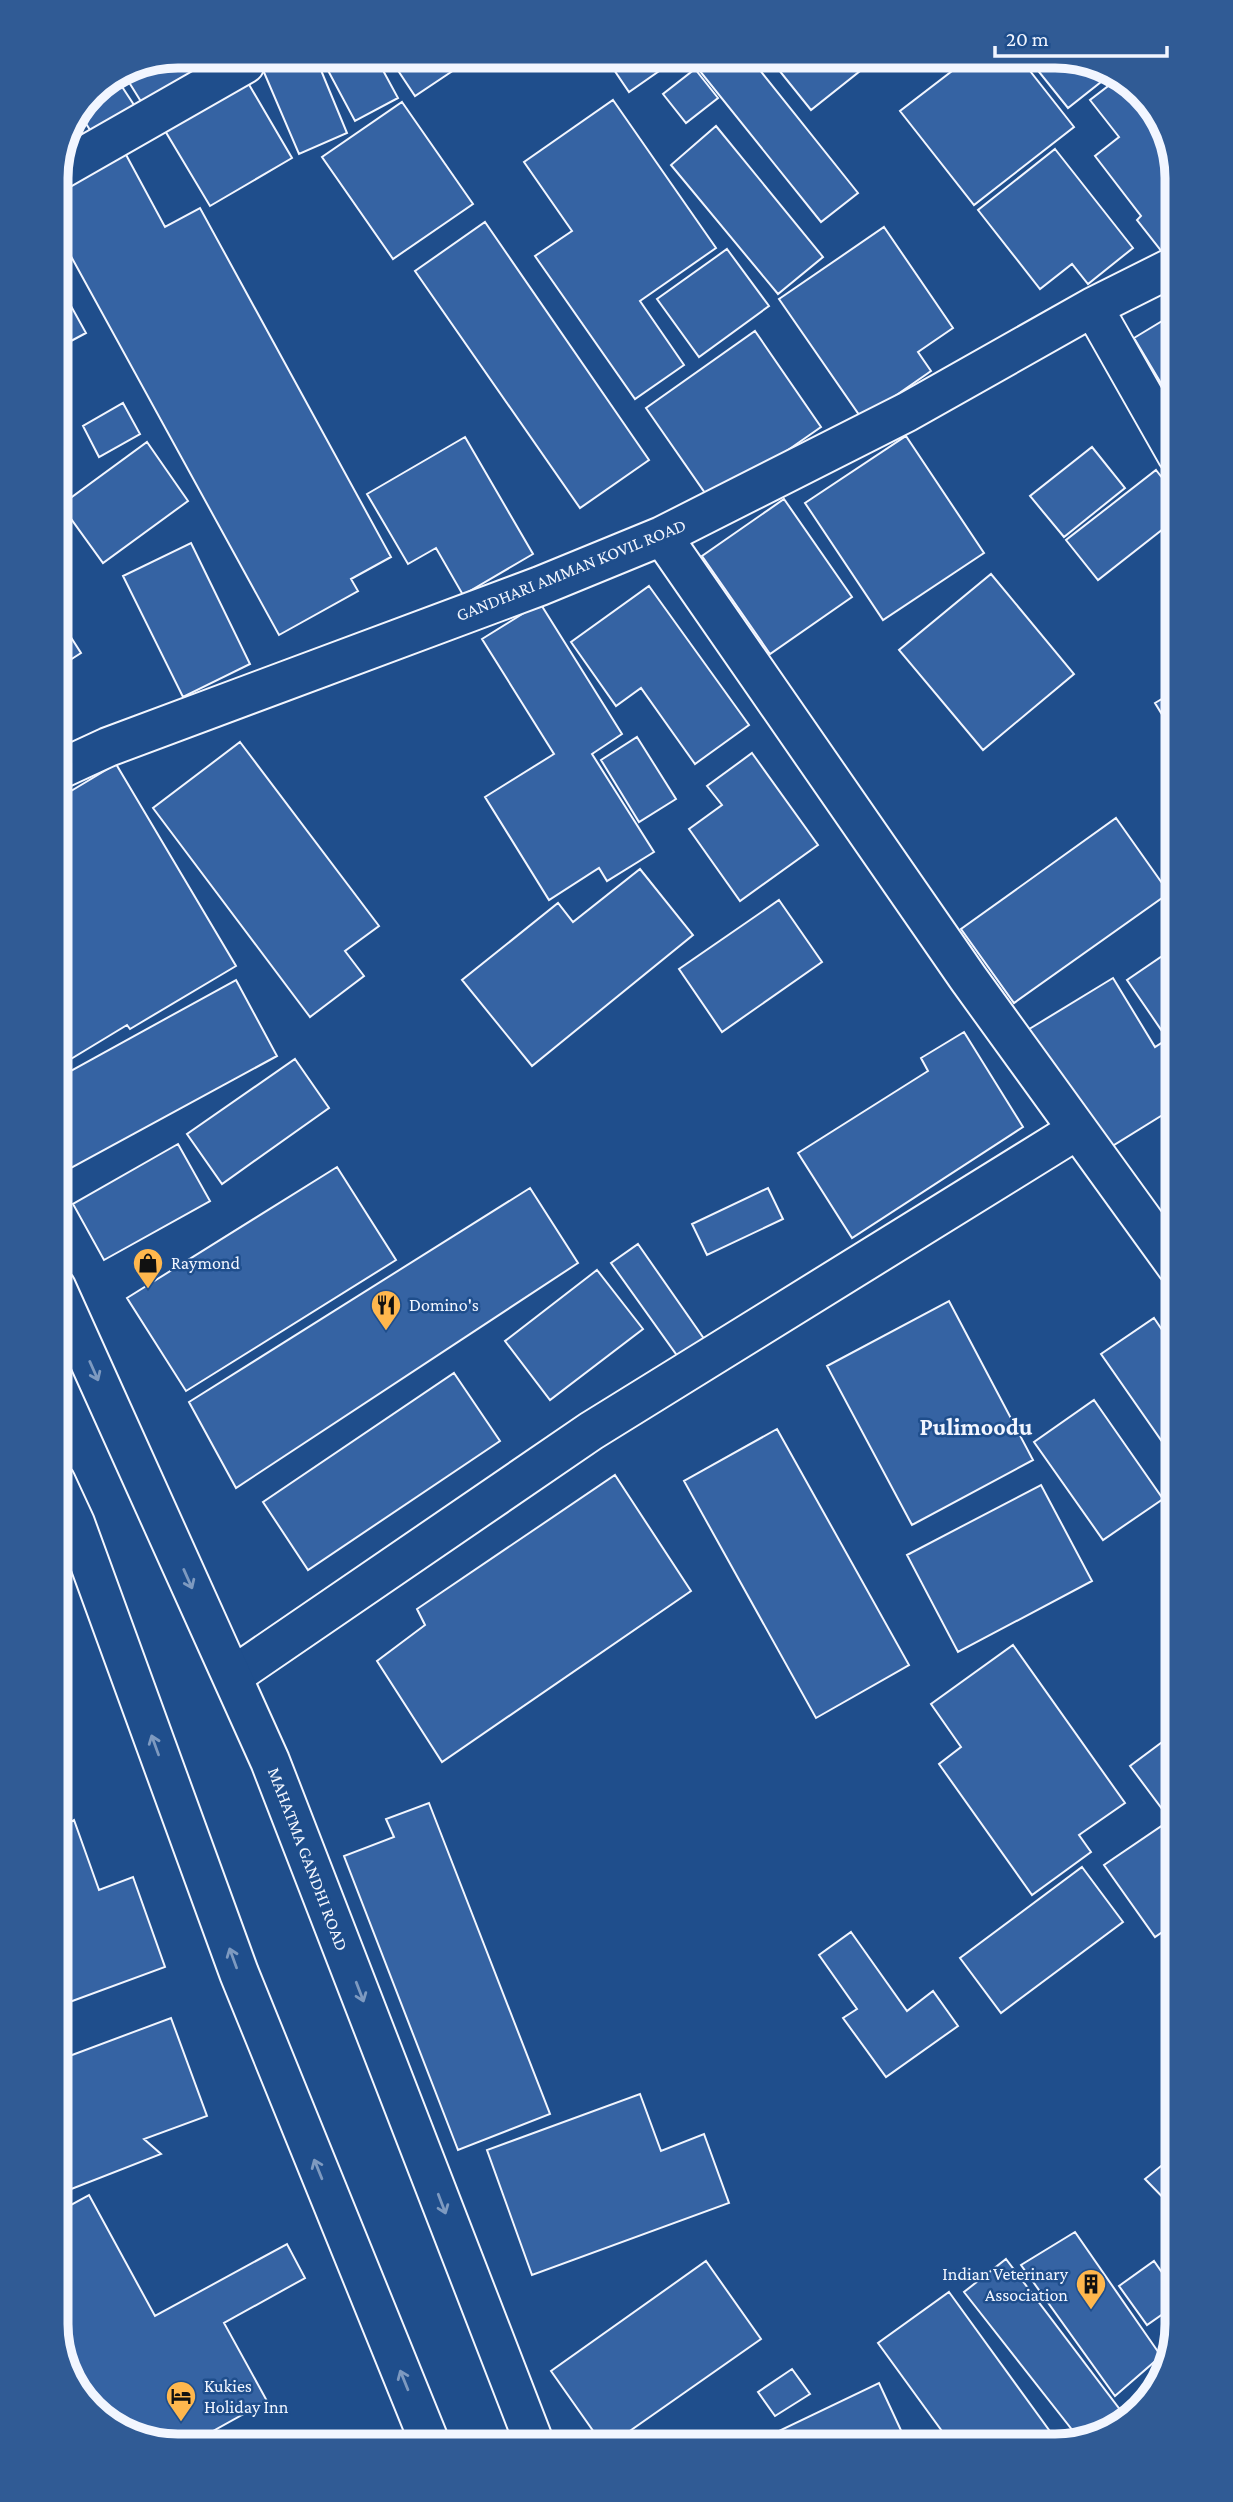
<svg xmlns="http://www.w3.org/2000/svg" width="1233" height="2502" font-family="'Crimson Pro',serif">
<rect width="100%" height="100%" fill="#1f4e8c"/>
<!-- building -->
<path fill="#3563a3" stroke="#f2f6ff" stroke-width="2" d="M1063 56 1111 74 1068 108 1027 57Z
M942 57H1019L1074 127 974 205 900 111 952 71Z
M850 58 860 71 811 110 770 59Z
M751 59 858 193 821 222 691 60Z
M675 60 629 92 608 61Z
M466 62 415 96 393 63Z
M318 63 347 133 299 154 263 70 278 64Z
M324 63H379L398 98 355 121Z
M222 64 145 108 122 71 132 65Z
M695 69 718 98 686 123 663 94Z
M115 76 136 108 94 136 81 116 92 91Z
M244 76 292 158 210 206 161 124Z
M1120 77 1129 81 1168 132 1177 178V248L1166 257 1137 220 1141 216 1095 156 1119 137 1090 100Z
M613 100 716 248 640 301 684 365 635 399 535 256 572 231 524 162Z
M402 102 473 204 393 259 322 157Z
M716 126 823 257 778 294 671 165Z
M1055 149 1133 248 1088 284 1072 264 1040 289 978 210Z
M124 151 165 227 200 208 391 557 351 579 358 591 279 635 56 229V188Z
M485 222 649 460 580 508 415 271Z
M884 227 953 328 918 352 931 371 862 419 779 299Z
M727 249 769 306 699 357 657 299Z
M56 279 86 333 56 349Z
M1177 312V410L1134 338Z
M755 331 821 427 712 503 646 408Z
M123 403 140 434 99 457 83 426Z
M906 436 984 553 883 620 805 503Z
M465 437 533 554 463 595 436 548 408 564 367 494Z
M147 442 188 501 103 563 61 505Z
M1092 447 1125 488 1064 537 1030 496Z
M1156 470 1177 497V518L1098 580 1066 540Z
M784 499 852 597 770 654 702 556Z
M191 543 250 664 183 697 123 576Z
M991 574 1074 674 983 750 899 650Z
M649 586 749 725 695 764 641 688 616 706 571 642Z
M540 603 622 734 592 754 654 852 607 881 599 868 549 900 485 797 554 754 482 639Z
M56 614 81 653 56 669Z
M1177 690V739L1155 703Z
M637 737 676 799 639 822 601 760Z
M240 742 379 926 345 951 364 976 310 1017 153 808Z
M752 753 818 845 740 901 689 829 722 805 707 786Z
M116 764 236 966 130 1029 127 1025 56 1068V800Z
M1116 818 1169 893 1014 1003 961 929Z
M640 869 693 935 532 1066 462 980 558 903 573 922Z
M779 900 822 962 722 1032 679 969Z
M1177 946V1025L1164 1034 1127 980Z
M1113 978 1155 1047 1177 1033V1106L1101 1153 1026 1031Z
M236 980 277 1056 60 1174 56 1167V1079Z
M964 1032 1023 1127 852 1238 798 1153 928 1071 921 1058Z
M295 1059 329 1108 222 1184 187 1134Z
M178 1144 210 1201 104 1260 73 1204Z
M337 1167 396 1260 186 1391 127 1298Z
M530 1188 578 1263 236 1488 189 1402Z
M768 1188 783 1219 707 1255 692 1224Z
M1177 1204V1244L1158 1216Z
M638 1244 707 1343 681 1361 611 1263Z
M597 1270 643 1329 550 1400 505 1341Z
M949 1301 1033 1460 912 1525 827 1366Z
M1154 1318 1177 1352V1463L1101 1354Z
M454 1373 500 1441 308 1570 263 1502Z
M1094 1400 1163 1499 1103 1540 1034 1442Z
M777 1429 909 1665 816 1718 684 1481Z
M615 1475 691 1591 442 1762 377 1661 425 1625 417 1609Z
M1041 1485 1092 1581 958 1652 907 1555Z
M1013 1645 1125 1803 1079 1835 1091 1852 1032 1895 939 1764 961 1747 931 1704Z
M1177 1731V1829L1130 1766Z
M429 1803 550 2114 458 2150 344 1856 394 1837 386 1819Z
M74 1820 99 1890 133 1877 165 1967 56 2007V1832Z
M1163 1825 1177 1846V1922L1155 1937 1104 1865Z
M1082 1867 1123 1922 1001 2013 960 1958Z
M851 1932 907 2011 933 1991 958 2026 886 2077 843 2018 857 2009 819 1955Z
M171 2018 207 2116 144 2139 161 2154 56 2195V2061Z
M640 2094 661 2151 704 2134 729 2203 532 2275 487 2150Z
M1177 2153V2212L1145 2179Z
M89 2195 155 2316 287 2244 305 2278 224 2323 267 2401 186 2446H170L104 2421 65 2370 56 2324V2213Z
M1075 2232 1161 2356 1115 2396 1021 2265Z
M1006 2259 1121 2411 1077 2436 964 2292Z
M706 2261 761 2339 614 2442H601L551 2371Z
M1154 2261 1177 2294V2304L1147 2325 1119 2286Z
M949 2292 1049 2430 1039 2437 947 2438 878 2343Z
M792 2369 810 2394 775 2416 758 2392Z
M879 2383 905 2439 760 2440Z"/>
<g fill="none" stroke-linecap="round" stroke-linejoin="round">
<!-- street casing -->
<g stroke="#f2f6ff" stroke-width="42">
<path id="street" d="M56 172 245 64
M1093 307 1177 455
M662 536 968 978 1177 1267
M56 771 108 747 540 586 662 536 907 412 1093 307 1177 265
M233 1676 591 1431 1077 1130"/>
</g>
<!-- primary casing -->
<g stroke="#f2f6ff" stroke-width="42">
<path id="primary" d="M56 1287 270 1761 534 2442
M56 1482 75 1523 239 1973 430 2443"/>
</g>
<!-- street -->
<use href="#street" stroke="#1f4e8c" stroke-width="38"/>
<!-- primary -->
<use href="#primary" stroke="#1f4e8c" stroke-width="38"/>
</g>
<!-- one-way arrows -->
<defs><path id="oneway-shaft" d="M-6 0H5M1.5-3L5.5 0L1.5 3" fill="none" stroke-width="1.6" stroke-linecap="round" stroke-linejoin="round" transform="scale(1.75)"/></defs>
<g stroke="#7e9ac0">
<use href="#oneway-shaft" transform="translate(94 1371) rotate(66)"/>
<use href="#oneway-shaft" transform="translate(188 1579) rotate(66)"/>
<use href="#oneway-shaft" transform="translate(155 1745) rotate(-110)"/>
<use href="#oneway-shaft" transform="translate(233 1958) rotate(-110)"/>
<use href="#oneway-shaft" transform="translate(360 1992) rotate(69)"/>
<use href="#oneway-shaft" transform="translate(318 2169) rotate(-112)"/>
<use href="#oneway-shaft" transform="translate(442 2204) rotate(69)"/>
<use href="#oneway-shaft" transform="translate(404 2380) rotate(-112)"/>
</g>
<!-- icons -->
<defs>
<g id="shop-pin" transform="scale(1.575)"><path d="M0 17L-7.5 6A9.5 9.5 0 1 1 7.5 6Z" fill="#ffb74d" stroke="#1f4e8c"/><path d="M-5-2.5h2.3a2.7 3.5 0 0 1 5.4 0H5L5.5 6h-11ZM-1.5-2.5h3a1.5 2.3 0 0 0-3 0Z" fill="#111"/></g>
<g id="restaurant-pin" transform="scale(1.575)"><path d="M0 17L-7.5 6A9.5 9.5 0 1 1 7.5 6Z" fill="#ffb74d" stroke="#1f4e8c"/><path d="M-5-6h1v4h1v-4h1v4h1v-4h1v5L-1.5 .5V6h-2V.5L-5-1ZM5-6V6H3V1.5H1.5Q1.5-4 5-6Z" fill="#111"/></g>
<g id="building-pin" transform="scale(1.575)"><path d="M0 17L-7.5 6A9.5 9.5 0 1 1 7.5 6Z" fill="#ffb74d" stroke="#1f4e8c"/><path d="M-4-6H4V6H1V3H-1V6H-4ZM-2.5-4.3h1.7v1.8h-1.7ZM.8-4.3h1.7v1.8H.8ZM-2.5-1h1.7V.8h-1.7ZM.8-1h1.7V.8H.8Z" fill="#111"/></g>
<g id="hotel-pin" transform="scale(1.575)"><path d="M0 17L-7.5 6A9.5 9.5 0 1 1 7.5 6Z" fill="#ffb74d" stroke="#1f4e8c"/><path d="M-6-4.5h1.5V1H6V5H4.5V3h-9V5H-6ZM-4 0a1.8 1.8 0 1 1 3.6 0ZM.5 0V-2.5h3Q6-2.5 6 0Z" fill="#111"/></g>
</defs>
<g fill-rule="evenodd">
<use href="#shop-pin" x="148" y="1263"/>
<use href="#restaurant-pin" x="386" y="1305"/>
<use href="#building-pin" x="1091" y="2284"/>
<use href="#hotel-pin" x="181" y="2396"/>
</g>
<g text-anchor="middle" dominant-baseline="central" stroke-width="5" stroke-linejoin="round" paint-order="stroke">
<!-- street labels -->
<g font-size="18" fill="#f2f6ff" stroke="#1f4e8c">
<text transform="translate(571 570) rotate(-22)">GANDHARI AMMAN KOVIL ROAD</text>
<text transform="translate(308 1859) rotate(69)">MAHATMA GANDHI ROAD</text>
</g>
<!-- poi labels -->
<g font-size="18" fill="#f2f6ff" stroke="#1f4e8c" text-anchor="start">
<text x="171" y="1263">Raymond</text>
<text x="409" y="1305">Domino's</text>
<text x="1068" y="2274" text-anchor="end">Indian Veterinary<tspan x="1068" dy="21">Association</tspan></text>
<text x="204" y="2386">Kukies<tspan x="204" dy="21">Holiday Inn</tspan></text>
</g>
<!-- district labels -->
<g font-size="24" font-weight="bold" fill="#f2f6ff" stroke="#1f4e8c">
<text x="976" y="1426">Pulimoodu</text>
</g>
</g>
<!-- crop -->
<path d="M0 0H1233V2502H0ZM178 68H1055A110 110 0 0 1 1165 178V2324A110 110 0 0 1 1055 2434H178A110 110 0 0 1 68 2324V178A110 110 0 0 1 178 68Z" fill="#305b95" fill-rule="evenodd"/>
<path fill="none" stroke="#f2f6ff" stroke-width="9" d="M178 68H1055A110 110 0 0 1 1165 178V2324A110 110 0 0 1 1055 2434H178A110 110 0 0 1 68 2324V178A110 110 0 0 1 178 68Z"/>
<!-- scale -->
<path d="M995 46v10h172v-10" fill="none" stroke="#f2f6ff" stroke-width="3.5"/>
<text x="1006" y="46" font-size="21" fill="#f2f6ff" stroke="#1f4e8c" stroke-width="5" paint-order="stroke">20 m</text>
</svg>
